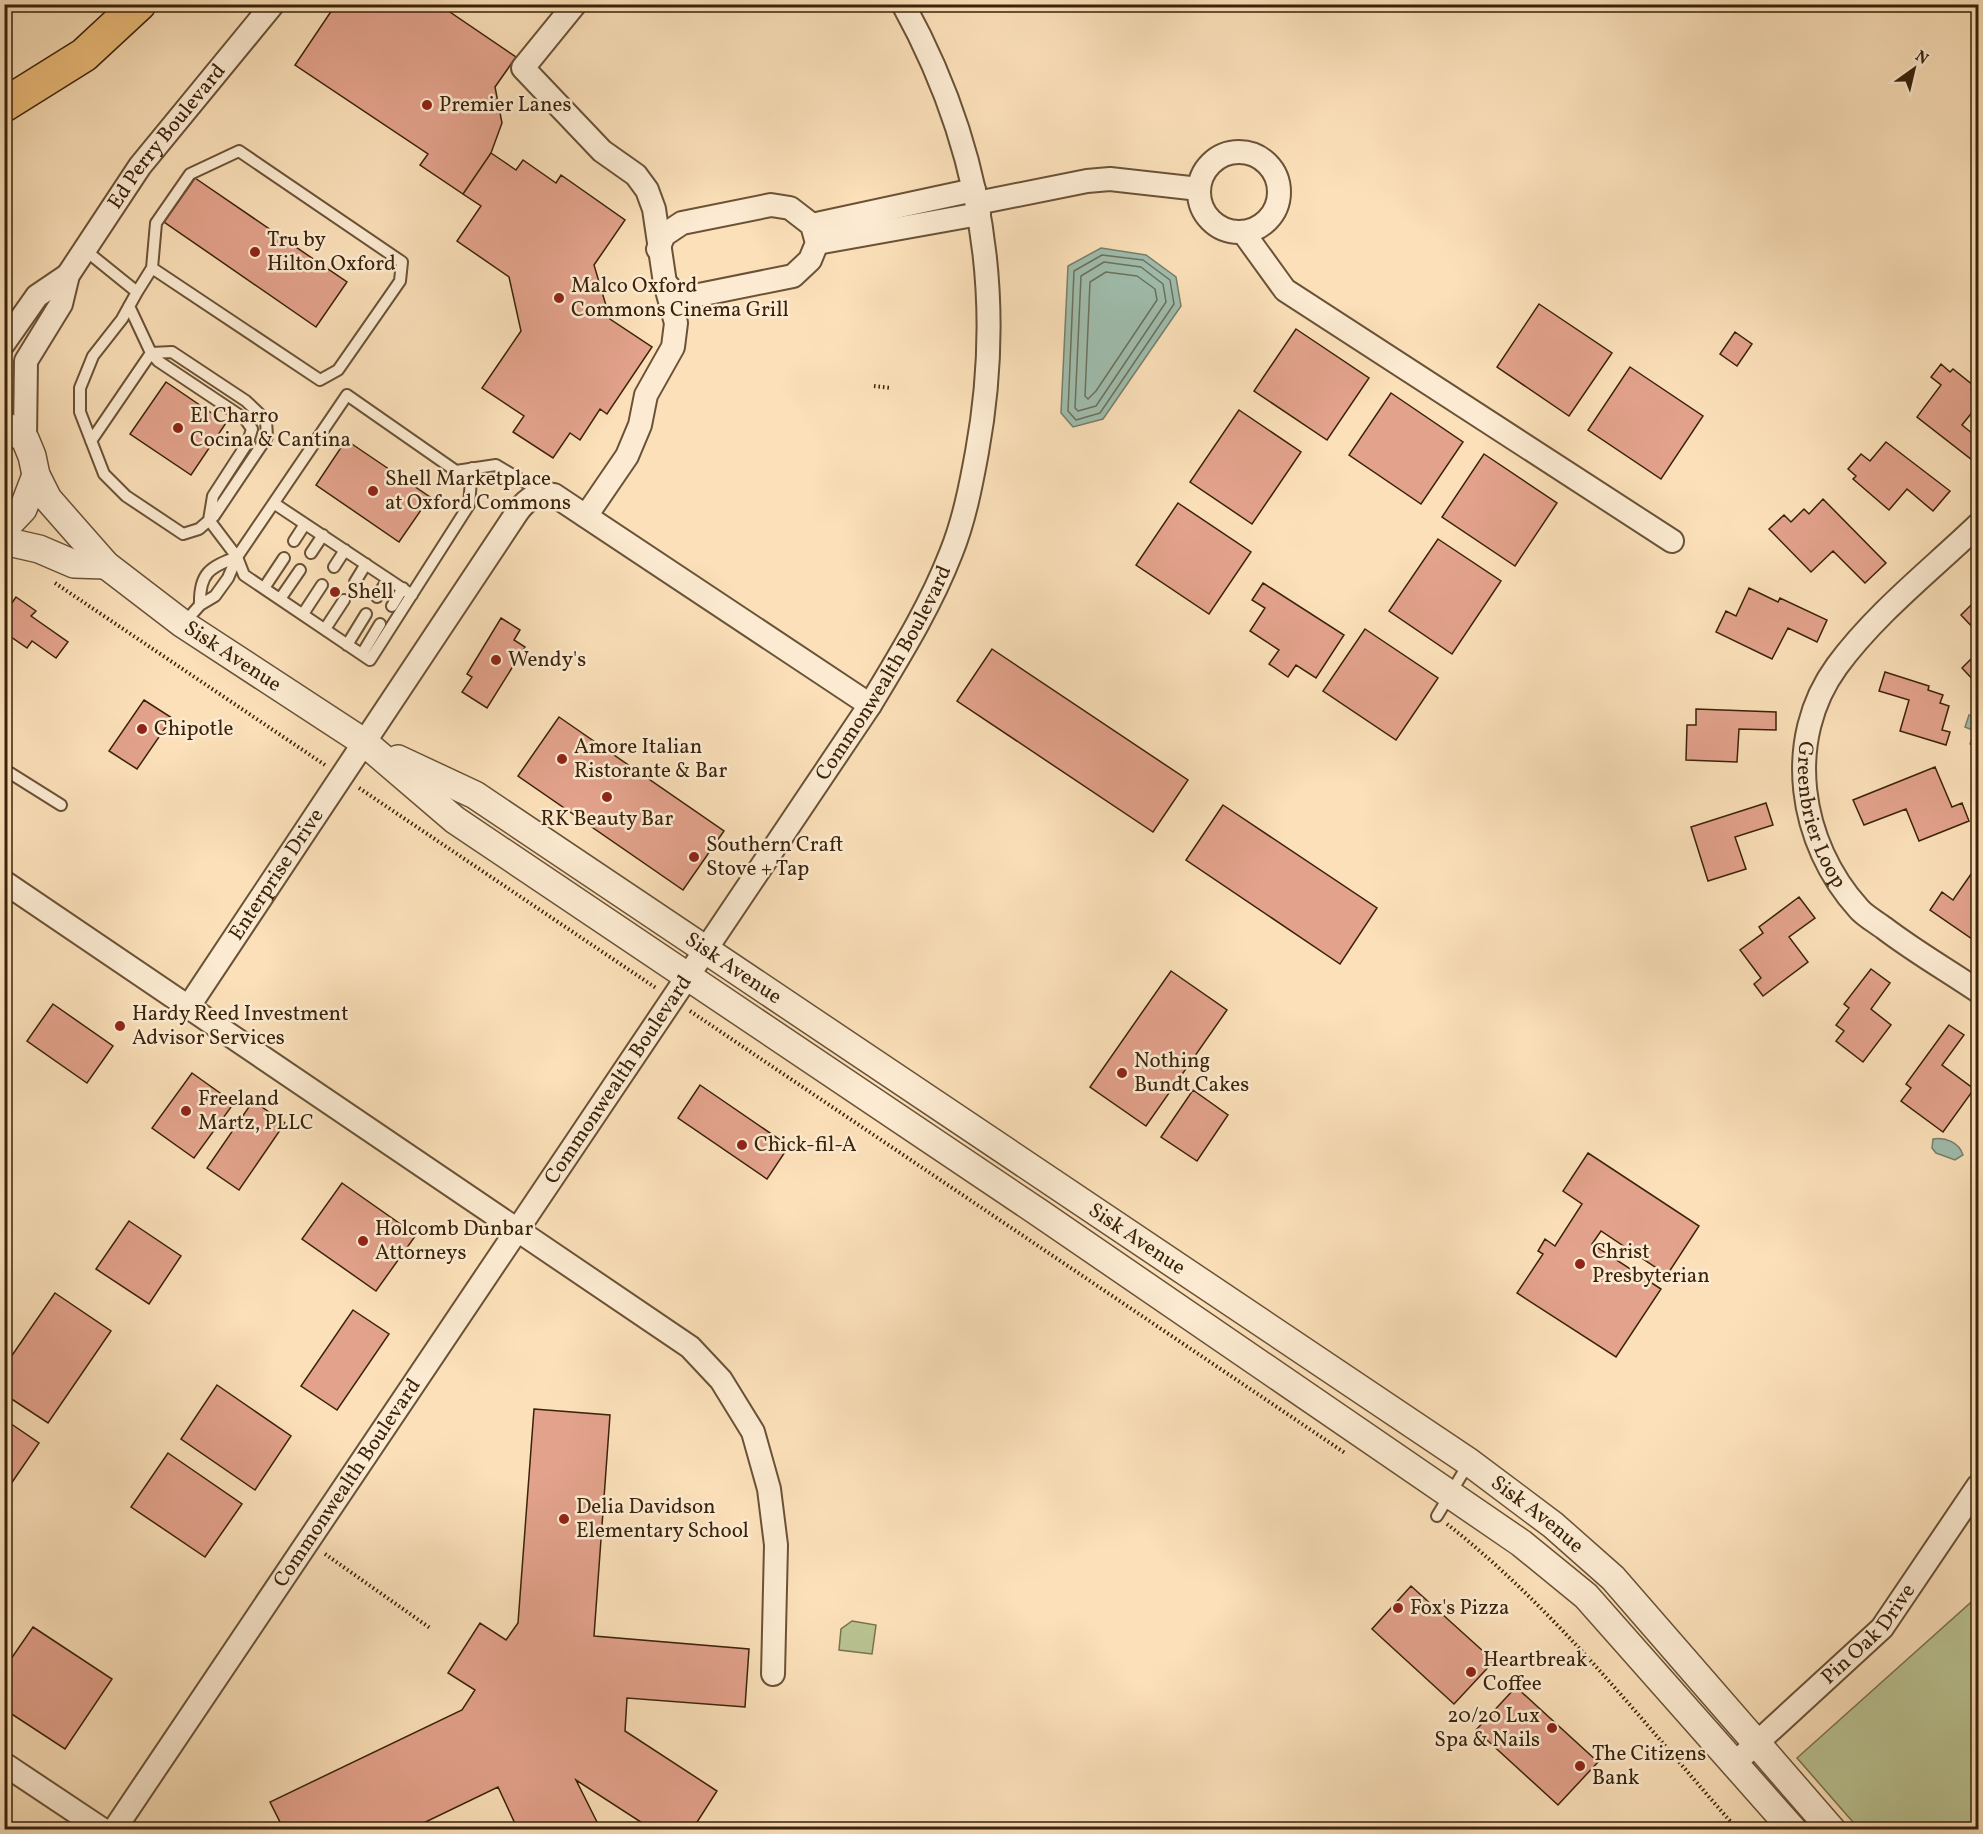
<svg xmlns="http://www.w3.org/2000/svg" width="1983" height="1834" font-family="Vollkorn,serif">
<rect width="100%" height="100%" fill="#fbe0b9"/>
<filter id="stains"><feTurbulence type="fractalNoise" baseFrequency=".00333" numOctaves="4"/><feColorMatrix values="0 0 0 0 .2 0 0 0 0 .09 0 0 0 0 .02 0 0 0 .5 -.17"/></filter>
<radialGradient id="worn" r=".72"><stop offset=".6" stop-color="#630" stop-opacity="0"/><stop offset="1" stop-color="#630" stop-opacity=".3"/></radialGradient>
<!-- green -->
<path fill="#bac392" stroke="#7a724e" stroke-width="1.5" d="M1978 1596V1829H1859L1797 1758Z
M852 1621 876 1625 872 1654 839 1650 841 1629Z"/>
<!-- water -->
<path fill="#9fbdad" stroke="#777f6c" stroke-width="1.5" d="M1101 248 1146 255 1176 277 1181 306 1103 419 1073 427 1061 413 1068 266Z
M1969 715 1978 718V748L1970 744 1975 731 1965 727Z
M1933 1139C1945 1137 1959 1142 1963 1155L1955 1160 1936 1153 1932 1148Z"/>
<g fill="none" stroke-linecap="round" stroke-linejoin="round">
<!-- shore -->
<path stroke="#6c705c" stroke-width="1.5" d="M1102 255 1143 260 1170 280 1174 304 1100 413 1076 420 1068 411 1074 271Z
M1104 262 1141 267 1163 284 1166 302 1096 406 1078 411 1075 408 1081 276Z
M1106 272 1137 276 1155 289 1157 300 1096 391 1088 399 1085 396 1090 282Z"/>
</g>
<!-- building -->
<path fill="#e3a28c" stroke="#3a220a" stroke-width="1.5" d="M336 4H438L516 57 495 87 502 123 491 153 463 194 420 165 428 154 295 65Z
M491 153 516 170 523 160 556 183 561 175 625 220 594 265 610 319 652 347 607 414 600 409 580 440 570 433 553 458 513 432 524 416 482 388 521 331 509 277 457 241 481 206 463 194Z
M195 178 347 282 316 327 164 222Z
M1539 304 1612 353 1569 416 1497 367Z
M1296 329 1369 378 1327 440 1254 391Z
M1735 332 1752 344 1737 366 1720 354Z
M1941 364 1950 372 1953 369 1974 386 1971 390 1978 396V405L1962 425 1978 438 1976 463 1917 417 1941 385 1931 377Z
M1630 367 1703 416 1661 479 1588 430Z
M166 382 226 423 191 475 130 434Z
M1391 393 1463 442 1421 504 1349 455Z
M1239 410 1301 452 1252 524 1190 482Z
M346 440 430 497 399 542 316 485Z
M1886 442 1950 491 1933 511 1907 489 1889 510 1853 479 1856 476 1848 469 1861 454 1870 461Z
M1484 454 1557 503 1515 566 1442 517Z
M1823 499 1886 563 1865 583 1833 551 1811 572 1769 529 1784 515 1791 522 1804 509 1809 514Z
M1178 503 1251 552 1209 614 1136 565Z
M1438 539 1501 581 1452 654 1389 611Z
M1263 583 1344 635 1316 678 1296 665 1288 677 1269 664 1279 650 1250 631 1265 608 1252 600Z
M1749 588 1778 602 1780 598 1827 620 1817 642 1788 628 1772 659 1716 632 1726 611 1736 616Z
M16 597 36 611 31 616 68 642 56 658 32 641 27 648 4 632V614Z
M1974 602 1978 607V633L1961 615Z
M501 618 520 630 514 640 525 647 487 708 462 692 472 677 467 674Z
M1365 629 1438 678 1396 740 1323 691Z
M992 649 1188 780 1153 832 957 701Z
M1978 652V685L1962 668Z
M1885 672 1929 686 1928 690 1943 695 1940 703 1949 706 1942 730 1950 732 1946 745 1900 731 1909 700 1879 691Z
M144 700 172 718 137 769 109 751Z
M1696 709 1776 712V730L1739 729 1737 762 1686 760 1687 725H1696Z
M559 717 724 831 683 890 518 776Z
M1935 767 1952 807 1962 803 1969 821 1919 841 1906 809 1864 825 1853 800Z
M1766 803 1773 825 1735 837 1746 869 1708 881 1691 827Z
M1223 805 1377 908 1340 964 1186 860Z
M1976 867 1978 869V943L1930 910 1942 892 1953 900Z
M1799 897 1815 918 1789 937 1808 962 1763 996 1754 984 1761 978 1740 950 1763 933 1759 927Z
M1871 969 1890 983 1871 1009 1891 1025 1863 1062 1836 1041 1844 1031 1836 1025 1849 1008 1844 1004Z
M1171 971 1227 1010 1146 1126 1090 1087Z
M53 1004 113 1046 87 1083 27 1041Z
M1949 1025 1964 1035 1942 1065 1974 1089 1943 1132 1901 1101 1911 1088 1906 1084Z
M192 1073 234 1103 194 1158 152 1128Z
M700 1085 789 1146 767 1179 678 1118Z
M1193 1090 1228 1115 1197 1161 1161 1137Z
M253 1101 285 1123 239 1190 207 1168Z
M1588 1153 1699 1226 1667 1275 1601 1231 1592 1244 1661 1289 1616 1357 1517 1293 1543 1254 1538 1251 1545 1239 1555 1246 1582 1204 1563 1191Z
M342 1183 416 1235 376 1291 302 1239Z
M129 1221 181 1256 149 1304 96 1269Z
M55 1293 111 1331 48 1423 4 1394V1367Z
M353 1310 389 1334 337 1410 301 1386Z
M217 1385 291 1436 255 1490 181 1439Z
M534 1409 610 1415 594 1636 749 1649 745 1707 627 1698 625 1731 717 1791 692 1830H653L576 1780 601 1830H518L498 1787 409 1830H284L270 1802 462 1710 475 1690 448 1673 480 1623 506 1640 518 1623Z
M4 1419 39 1443 4 1494Z
M168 1453 242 1504 205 1557 131 1507Z
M1411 1586 1494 1661 1454 1704 1372 1629Z
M33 1627 112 1679 65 1749 4 1709V1669Z
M1516 1687 1598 1762 1558 1805 1476 1730Z"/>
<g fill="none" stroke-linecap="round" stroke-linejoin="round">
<!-- service casing -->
<g stroke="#6a5236" stroke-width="14">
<path id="service" d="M85 250 137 292 152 268 320 380 338 370 391 294 400 281 402 262 239 151 190 174 156 223 152 268
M137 292 122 319 93 356 80 388V412L104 474 126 496 183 534 199 529 214 516 267 437 266 420 246 401 172 352 151 353
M129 306 151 353 158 361 245 419 252 429 248 442 213 496 209 520 237 557 244 575 370 660 469 505 472 468
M91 441 151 353
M275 504 412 595
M294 541 305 524
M311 553 323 535
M334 567 345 550
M355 582 366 564
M264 588 284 558
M377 597 388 579
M280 599 300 570
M200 605C199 573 210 567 237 557
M392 606 403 588
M303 614 322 585
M184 623 200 605 215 596 228 578 237 557 347 395 456 471 496 465 541 492
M325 629 344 600
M347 645 366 614
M362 654 380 624
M10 773 61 805
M1437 1516 1470 1461"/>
</g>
<!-- minor casing -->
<g stroke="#6a5236" stroke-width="26">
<g id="minor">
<path d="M575 4 523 68 602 151 636 175 647 190 654 209 665 283 676 323 673 347 646 395 640 425 627 456 586 516"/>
<circle cx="1239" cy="192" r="40"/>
<path d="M977 203 1087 181 1110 179 1199 189"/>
<path d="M812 225 974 190"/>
<path d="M1243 232 1285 290 1672 541"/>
<path d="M817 243 979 214"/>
<path d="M658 249 664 235 682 223 771 205 790 208 812 225 817 243 810 260 793 276 689 297 675 293 665 283"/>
<path d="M4 343 37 296 68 275"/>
<path id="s1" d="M25 439 26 361 61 304 68 275 140 166 273 4"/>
<path id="s2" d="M1978 525C1931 570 1876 613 1837 666 1783 740 1799 843 1859 909 1865 916 1876 922 1884 928 1914 951 1947 970 1978 991"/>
<path d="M4 882 690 1347 721 1380 753 1432 769 1489 776 1545 773 1674"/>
<path id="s3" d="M189 1006 518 511C528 498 537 492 554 495L870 705"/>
<path id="s4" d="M1735 1763 1882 1628 1978 1486"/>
<path d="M4 1764 103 1830"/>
<path id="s5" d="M114 1830 870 705C900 655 930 607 951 553 964 521 971 485 977 452 1006 293 981 145 903 4"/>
</g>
</g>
<!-- tertiary casing -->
<g stroke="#6a5236" stroke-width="30">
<g id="tertiary">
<path id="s6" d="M4 425 25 439 32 456 36 475 48 499 106 565 183 624 365 743 455 820 1038 1212 1521 1543 1586 1596 1793 1830"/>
<path d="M4 529 23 509 36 475"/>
<path d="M4 541 39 549 74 564 106 565"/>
<path id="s7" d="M398 759 475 795 1469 1462 1553 1525 1613 1578 1832 1830"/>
</g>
</g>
<!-- motorway casing -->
<g stroke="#3a220a" stroke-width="36">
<path id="motorway" d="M4 105 84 55 139 4"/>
</g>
<!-- path -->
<path stroke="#3a220a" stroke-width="4" stroke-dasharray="1.5 3" stroke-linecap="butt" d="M874 386 891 388
M55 583 325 765
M359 788 656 988
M690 1011 1345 1453
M1447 1524C1558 1611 1645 1725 1738 1830
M325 1554 430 1628"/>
<!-- service -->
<use href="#service" stroke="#fcebd2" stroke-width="10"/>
<!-- minor -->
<use href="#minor" stroke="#fcebd2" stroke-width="22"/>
<!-- tertiary -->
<use href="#tertiary" stroke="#fcebd2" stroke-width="27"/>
<!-- motorway -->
<use href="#motorway" stroke="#eec07c" stroke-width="33"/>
</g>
<!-- markers -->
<g fill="#8f2418" stroke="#fcebd2" stroke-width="2">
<circle cx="427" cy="105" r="6"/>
<circle cx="255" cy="252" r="6"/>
<circle cx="559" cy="298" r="6"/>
<circle cx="178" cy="428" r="6"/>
<circle cx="373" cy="491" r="6"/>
<circle cx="335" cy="592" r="6"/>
<circle cx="496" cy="660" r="6"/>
<circle cx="142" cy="729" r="6"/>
<circle cx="562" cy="759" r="6"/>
<circle cx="607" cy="797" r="6"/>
<circle cx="694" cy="857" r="6"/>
<circle cx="120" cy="1026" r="6"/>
<circle cx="1122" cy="1073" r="6"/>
<circle cx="186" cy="1111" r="6"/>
<circle cx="742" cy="1145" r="6"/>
<circle cx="363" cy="1241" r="6"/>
<circle cx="1580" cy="1264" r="6"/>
<circle cx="564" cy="1519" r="6"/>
<circle cx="1398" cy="1608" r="6"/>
<circle cx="1471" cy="1672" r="6"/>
<circle cx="1552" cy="1728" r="6"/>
<circle cx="1580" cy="1766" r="6"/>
</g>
<g text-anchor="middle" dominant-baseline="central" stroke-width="5" stroke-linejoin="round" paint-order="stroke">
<!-- poi labels -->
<g font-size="21" fill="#3a220a" stroke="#fcebd2" text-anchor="start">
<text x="439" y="105">Premier Lanes</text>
<text x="267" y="240">Tru by<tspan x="267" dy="24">Hilton Oxford</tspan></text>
<text x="571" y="286">Malco Oxford<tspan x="571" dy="24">Commons Cinema Grill</tspan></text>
<text x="190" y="416">El Charro<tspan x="190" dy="24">Cocina &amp; Cantina</tspan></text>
<text x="385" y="479">Shell Marketplace<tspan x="385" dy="24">at Oxford Commons</tspan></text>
<text x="347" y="592">Shell</text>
<text x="508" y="660">Wendy's</text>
<text x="154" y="729">Chipotle</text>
<text x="574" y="747">Amore Italian<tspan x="574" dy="24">Ristorante &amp; Bar</tspan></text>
<text x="607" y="819" text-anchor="middle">RK Beauty Bar</text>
<text x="706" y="845">Southern Craft<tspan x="706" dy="24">Stove + Tap</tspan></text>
<text x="132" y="1014">Hardy Reed Investment<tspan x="132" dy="24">Advisor Services</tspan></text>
<text x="1134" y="1061">Nothing<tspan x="1134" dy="24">Bundt Cakes</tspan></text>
<text x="198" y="1099">Freeland<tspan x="198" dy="24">Martz, PLLC</tspan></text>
<text x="754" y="1145">Chick-fil-A</text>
<text x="375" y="1229">Holcomb Dunbar<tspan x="375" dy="24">Attorneys</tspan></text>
<text x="1592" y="1252">Christ<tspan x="1592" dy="24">Presbyterian</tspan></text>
<text x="576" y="1507">Delia Davidson<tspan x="576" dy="24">Elementary School</tspan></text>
<text x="1410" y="1608">Fox's Pizza</text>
<text x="1483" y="1660">Heartbreak<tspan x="1483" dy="24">Coffee</tspan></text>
<text x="1540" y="1716" text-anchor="end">20/20 Lux<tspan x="1540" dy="24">Spa &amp; Nails</tspan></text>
<text x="1592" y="1754">The Citizens<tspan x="1592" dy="24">Bank</tspan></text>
</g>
<!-- street labels -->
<g font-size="21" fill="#3a220a" stroke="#fcebd2">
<text stroke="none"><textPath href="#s1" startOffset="345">Ed Perry Boulevard</textPath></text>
<text stroke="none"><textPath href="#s6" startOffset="334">Sisk Avenue</textPath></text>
<text stroke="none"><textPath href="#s5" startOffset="1390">Commonwealth Boulevard</textPath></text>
<text stroke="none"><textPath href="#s2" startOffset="358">Greenbrier Loop</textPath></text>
<text stroke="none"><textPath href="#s3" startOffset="158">Enterprise Drive</textPath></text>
<text stroke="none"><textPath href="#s7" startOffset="396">Sisk Avenue</textPath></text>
<text stroke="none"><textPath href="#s5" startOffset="904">Commonwealth Boulevard</textPath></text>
<text stroke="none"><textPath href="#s7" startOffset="882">Sisk Avenue</textPath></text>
<text stroke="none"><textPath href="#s5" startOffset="418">Commonwealth Boulevard</textPath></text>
<text stroke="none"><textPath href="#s7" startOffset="1368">Sisk Avenue</textPath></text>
<text stroke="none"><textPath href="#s4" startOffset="186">Pin Oak Drive</textPath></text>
</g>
</g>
<!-- margin -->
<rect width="1983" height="1834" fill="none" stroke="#fbe0b9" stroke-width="24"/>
<rect x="6" y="6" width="1971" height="1822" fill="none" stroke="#3a220a" stroke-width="3"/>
<rect x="12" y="12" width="1959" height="1810" fill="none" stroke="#3a220a" stroke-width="1.5"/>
<!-- north arrow -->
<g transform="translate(1914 69) rotate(34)" stroke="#fcebd2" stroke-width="4.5" paint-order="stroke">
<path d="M0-4.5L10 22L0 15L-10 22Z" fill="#3a220a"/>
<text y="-9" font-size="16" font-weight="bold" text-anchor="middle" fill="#3a220a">N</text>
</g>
<rect width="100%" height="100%" filter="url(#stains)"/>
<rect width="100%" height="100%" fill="url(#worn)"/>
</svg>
